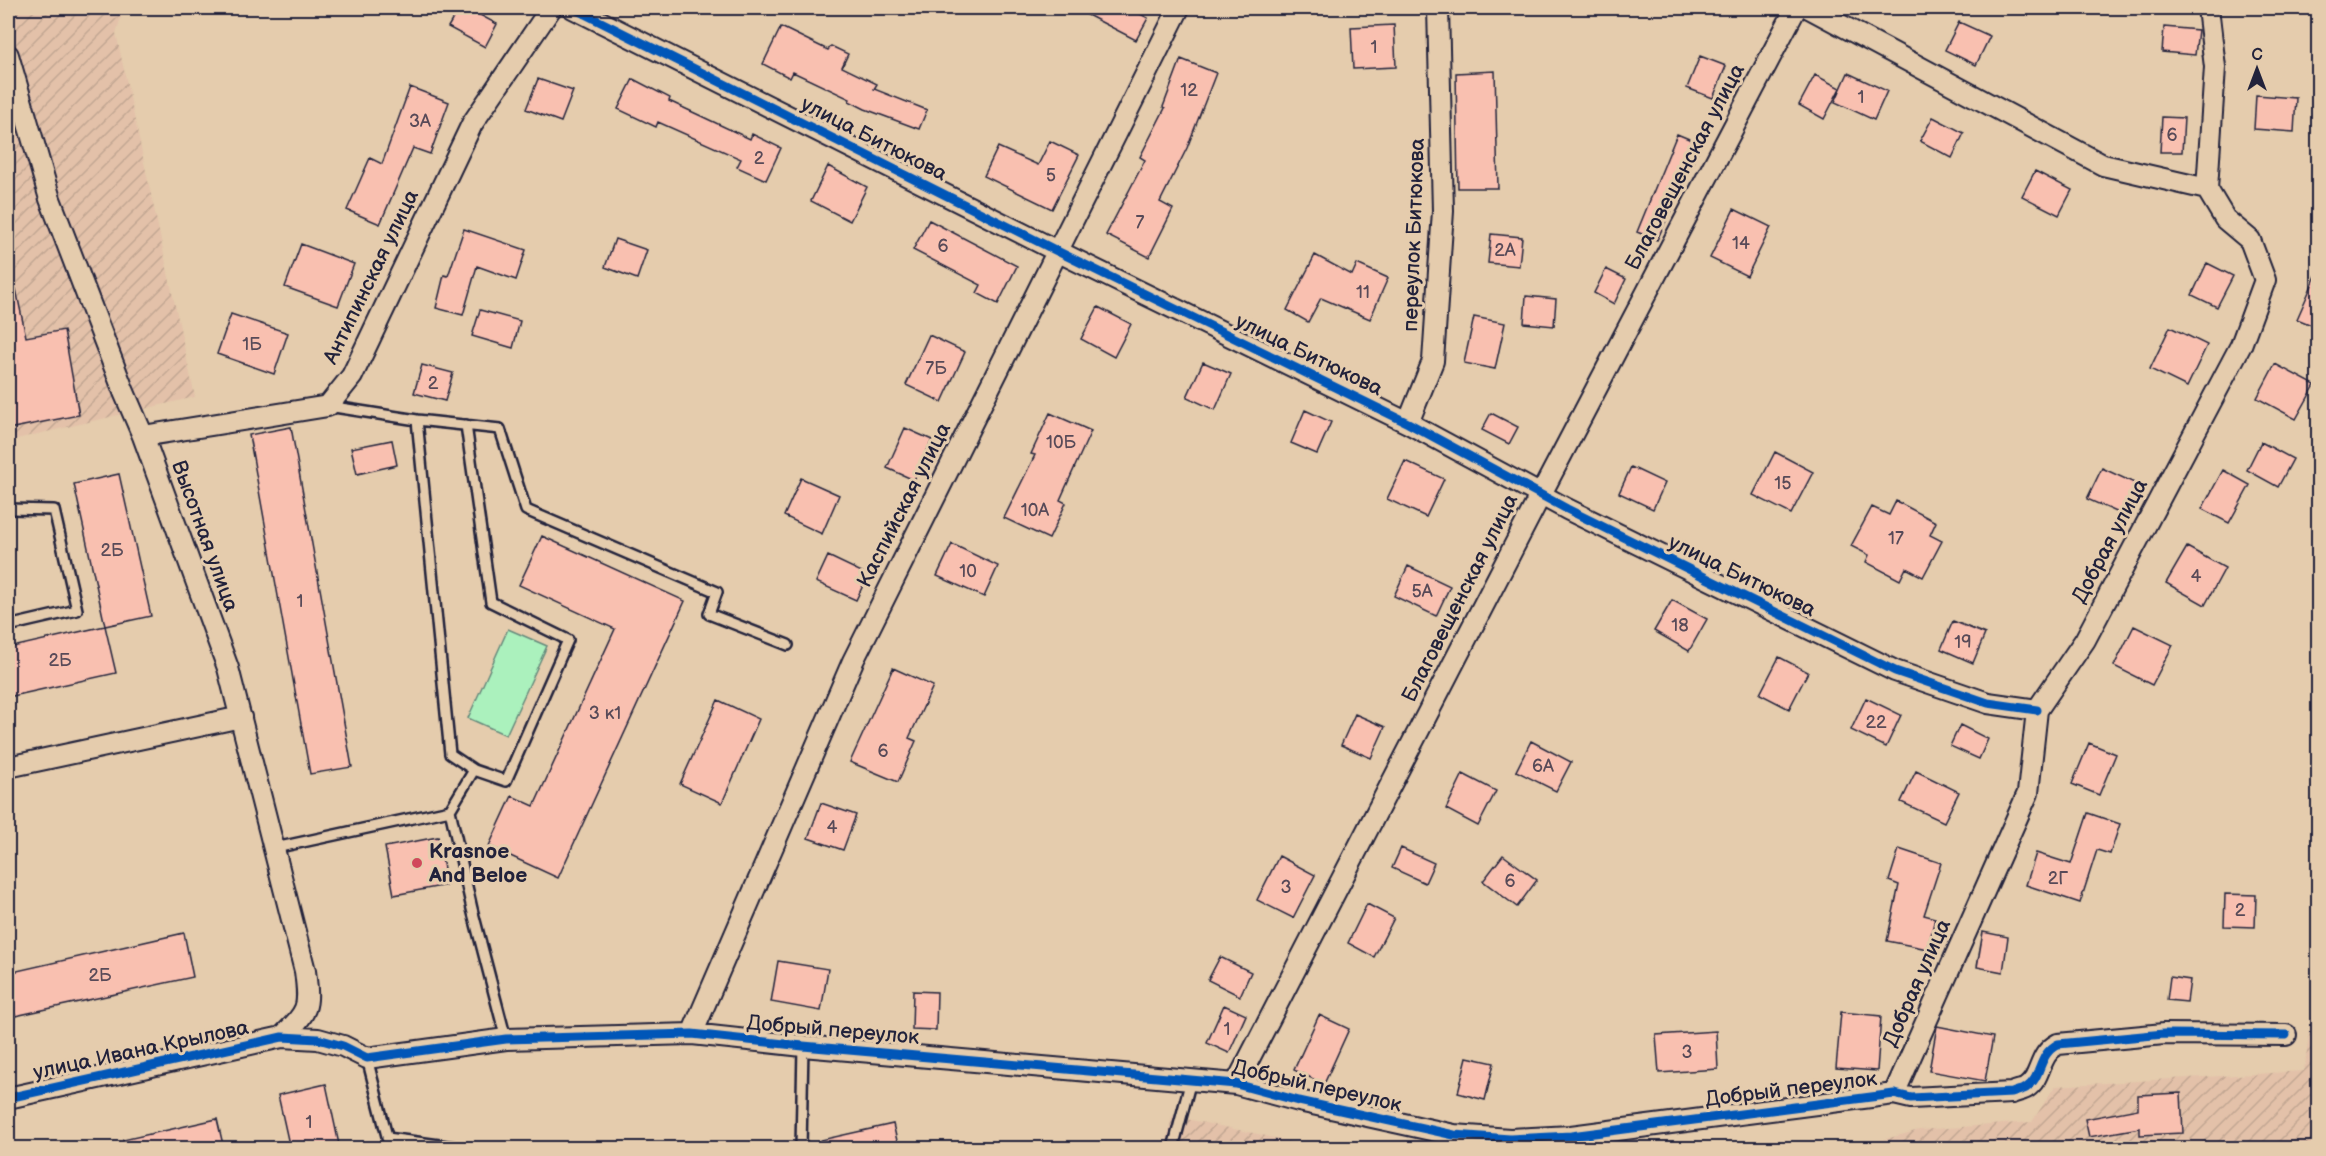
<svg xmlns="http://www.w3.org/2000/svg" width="2326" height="1156" font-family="'Balsamiq Sans',sans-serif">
<defs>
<pattern id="industrial-furrows" width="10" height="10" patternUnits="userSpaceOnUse" patternTransform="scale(1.5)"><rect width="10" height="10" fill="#e3c1a9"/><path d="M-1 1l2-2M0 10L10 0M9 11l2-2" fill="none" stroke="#c2a692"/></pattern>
</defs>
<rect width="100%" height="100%" fill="#e5ccad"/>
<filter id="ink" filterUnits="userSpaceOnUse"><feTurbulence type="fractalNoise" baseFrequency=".0167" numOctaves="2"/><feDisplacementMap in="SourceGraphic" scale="12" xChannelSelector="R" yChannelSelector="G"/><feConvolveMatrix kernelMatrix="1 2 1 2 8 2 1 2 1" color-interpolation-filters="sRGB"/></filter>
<g filter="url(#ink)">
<!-- industrial -->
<path fill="url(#industrial-furrows)" d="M8 8H124L116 33 195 397 8 441Z
M2318 972V1148H1819L1867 1144 1919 1130 2032 1122 2055 1086 2304 1071Z
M1172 1116 1258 1134 1315 1148H1165Z"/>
<!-- park -->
<path fill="#abf1bd" stroke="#668a7c" stroke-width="1.5" d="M508 629 547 646 506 735 468 718Z"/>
<!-- building -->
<path fill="#f9c0b0" stroke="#22223b" stroke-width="1.5" d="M459 8H467L497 24 485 47 448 27Z
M1074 8H1129L1148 18 1136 40Z
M1959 22 1990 36 1976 65 1945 50Z
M1394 25 1396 67 1353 69 1351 27Z
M781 27 828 50 831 46 848 54 842 67 877 84 874 89 927 110 919 129 865 109 849 101 850 99 793 72 790 78 763 64Z
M2164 27 2198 30 2195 55 2162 52Z
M1700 56 1726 66 1713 98 1687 88Z
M1181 59 1216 73 1187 148 1160 202 1173 209 1149 257 1106 235 1145 160 1140 157 1165 108 1163 107Z
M1495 71 1498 188H1458L1456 73Z
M1848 73 1887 91 1874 120 1835 102Z
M1815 75 1840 88 1824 119 1799 105Z
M538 79 573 91 561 122 526 109Z
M633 79 670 98 669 101 750 139 752 134 781 148 766 180 737 167 741 159 658 122 656 127 618 109Z
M410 87 449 102 430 154 413 148 380 224 347 210 370 158 382 164Z
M2256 95 2296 98 2294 132 2254 129Z
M1933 117 1964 133 1952 158 1920 141Z
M2162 117 2184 118 2182 152H2160Z
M1677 134 1701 144 1657 240 1637 232Z
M1050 141 1079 155 1052 209 984 176 998 147 1038 165Z
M828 166 867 187 850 221 811 201Z
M2035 171 2072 190 2059 215 2022 196Z
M1734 209 1771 227 1747 276 1710 258Z
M929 220 1017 266 998 304 977 293 981 285 913 250Z
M464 229 526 250 516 280 477 266 463 315 436 308 444 275 448 276Z
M1491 234 1522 237 1519 266 1488 263Z
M615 239 647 250 637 279 605 267Z
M301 244 354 264 338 306 285 287Z
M1315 255 1352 275 1357 264 1388 278 1370 319 1321 298 1308 322 1287 310Z
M2207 263 2233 276 2217 307 2192 295Z
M1606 269 1626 279 1614 304 1594 293Z
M2319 269V328L2297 319Z
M16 289 26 337 64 330 79 415 8 429V290Z
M1526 296 1556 299 1554 326 1524 323Z
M1098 307 1131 324 1114 357 1081 339Z
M480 310 520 321 513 348 472 336Z
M231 314 288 333 274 374 217 354Z
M1474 317 1505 323 1495 369 1464 363Z
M2170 327 2207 345 2187 387 2150 369Z
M929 335 965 352 942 402 906 385Z
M1203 362 1231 374 1215 410 1187 397Z
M2275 364 2315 385 2296 419 2257 398Z
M422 365 453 373 445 401 414 393Z
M1305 410 1331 422 1317 454 1291 443Z
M1050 413 1091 431 1060 500 1066 503 1049 539 1004 518 1035 455 1031 454Z
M1491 413 1518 427 1509 444 1482 430Z
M291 427 352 767 310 774 249 435Z
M905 428 932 440 914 480 887 468Z
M392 440 397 465 357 474 351 448Z
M2261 442 2293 459 2278 487 2247 470Z
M1775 452 1813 472 1791 514 1753 495Z
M1405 461 1444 479 1426 517 1387 499Z
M1631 467 1665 483 1653 509 1619 493Z
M2102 468 2143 487 2128 517 2087 499Z
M2223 470 2250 485 2229 523 2202 509Z
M119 474 151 616 105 626 74 484Z
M801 478 839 495 822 534 784 516Z
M1896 501 1936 522 1930 535 1942 541 1923 577 1906 568 1900 580 1866 562 1869 555 1851 546 1872 507 1889 515Z
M542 536 685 601 558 878 489 846 512 796 534 806 615 629 519 585Z
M952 544 998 566 984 597 937 576Z
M2187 547 2225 568 2205 605 2166 583Z
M828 556 868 575 856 600 816 582Z
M1408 566 1450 586 1436 616 1394 596Z
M1672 600 1707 619 1689 651 1654 631Z
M1953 621 1985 634 1973 663 1941 649Z
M105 626 116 673 8 697V648Z
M2134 626 2173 645 2152 685 2114 666Z
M1779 657 1808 672 1789 709 1760 694Z
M893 668 933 686 909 738 916 741 898 782 850 762Z
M1866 698 1901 715 1886 747 1851 730Z
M718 700 759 719 722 803 680 784Z
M1355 714 1385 727 1371 758 1341 745Z
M1960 725 1988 739 1979 759 1950 746Z
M1531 741 1571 762 1556 791 1516 771Z
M2089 743 2116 754 2099 795 2072 784Z
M1916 771 1959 792 1944 822 1901 802Z
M1463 774 1496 791 1478 826 1446 809Z
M821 803 856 815 843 850 808 838Z
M2088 813 2120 824 2110 854 2097 850 2080 903 2026 885 2036 853 2071 864Z
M438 837 447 885 394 895 385 847Z
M1401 848 1434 863 1425 883 1392 868Z
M1899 849 1941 863 1924 915 1935 918 1928 949 1887 941 1899 885 1889 881Z
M1503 855 1537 880 1517 907 1483 881Z
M1279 856 1315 875 1293 918 1257 900Z
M2225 894 2256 895 2255 927 2224 926Z
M1367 904 1394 918 1374 957 1348 943Z
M1983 932 2008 937 2003 972 1977 967Z
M184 933 193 977 15 1016 8 983V973Z
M1220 957 1251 972 1240 996 1208 980Z
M778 961 828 969 821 1011 771 1002Z
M2170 977 2190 980 2187 1002 2167 1000Z
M913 991 937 992 936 1030 912 1029Z
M1224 1005 1246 1015 1229 1053 1207 1043Z
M1841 1012 1881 1016 1877 1071 1836 1068Z
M1319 1015 1349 1029 1324 1084 1294 1070Z
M1937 1026 1993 1037 1985 1081 1929 1071Z
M1716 1031 1718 1069 1659 1073 1656 1035Z
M1467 1057 1494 1063 1485 1100 1458 1093Z
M326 1084 340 1149H290L278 1095Z
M2181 1093 2183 1133 2140 1135V1128L2089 1137 2085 1119 2138 1109V1095Z
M217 1119 224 1149H124L123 1140Z
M893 1124 899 1149H822L821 1140Z"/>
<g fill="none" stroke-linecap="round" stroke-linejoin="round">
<!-- service casing -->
<g stroke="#22223b" stroke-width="14">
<path id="service" d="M328 406 417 420 500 429 526 510 717 592 709 614 788 645
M417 420 450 754 474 770
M8 509 54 510 77 610 8 626
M450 810 472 909 506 1039
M275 848 450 810 474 770 506 781 568 640 491 602 466 425
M367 1058 390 1148
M387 1138 462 1148
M801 1148 803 1046
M1173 1148 1191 1080"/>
</g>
<!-- minor casing -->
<g stroke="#22223b" stroke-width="24">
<path id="minor" d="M573 8 1059 252 1408 423 1567 509 1895 671 1988 703 2037 710
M1809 8 2103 165 2207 189
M8 55 50 199 124 392 143 436 228 668 305 971C310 1009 308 1011 282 1037
M1408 423 1433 361 1443 211 1438 8
M143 436 328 406 352 376 472 124 551 8
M8 767 241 717
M692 1034 853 661 1179 8
M1236 1084 1541 494 1796 8
M1894 1094 2028 793 2037 710 2085 640 2241 345 2265 280 2250 240 2225 219 2207 189 2215 67 2208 8
M8 1098 282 1037 318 1039 343 1046 367 1058 506 1039 692 1034 803 1046 1236 1084 1299 1101 1454 1135 1510 1139 1571 1136 1894 1094 1911 1098 2012 1093C2016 1091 2023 1090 2026 1088 2043 1077 2037 1055 2058 1044L2164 1034 2286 1035"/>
</g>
<!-- service -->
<use href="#service" stroke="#e5ccad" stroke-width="9"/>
<!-- minor -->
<use href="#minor" stroke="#e5ccad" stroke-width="20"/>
<!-- cycleway casing -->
<g stroke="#e5ccad" stroke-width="13">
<path id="cycleway" d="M573 8 1059 252 1408 423 1567 509 1895 671 1988 703 2037 710
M8 1098 282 1037 318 1039 343 1046 367 1058 506 1039 692 1034 803 1046 1236 1084 1299 1101 1454 1135 1510 1139 1571 1136 1894 1094 1911 1098 2012 1093C2016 1091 2023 1090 2026 1088 2043 1077 2037 1055 2058 1044L2164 1034 2286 1035"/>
</g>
<!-- cycleway -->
<use href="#cycleway" stroke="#0057b8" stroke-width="9"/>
</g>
</g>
<!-- markers -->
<circle fill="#d1495b" stroke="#e5ccad" stroke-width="2" cx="417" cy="863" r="6"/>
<g text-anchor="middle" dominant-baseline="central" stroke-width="6" stroke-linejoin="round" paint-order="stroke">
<!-- number labels -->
<g font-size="18" fill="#584a58">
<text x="1374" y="47">1</text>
<text x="1189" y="90">12</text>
<text x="1861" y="97">1</text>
<text x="420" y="121">3А</text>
<text x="2172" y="135">6</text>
<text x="759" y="158">2</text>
<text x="1051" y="175">5</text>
<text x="1140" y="222">7</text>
<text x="1741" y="243">14</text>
<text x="943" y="246">6</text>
<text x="1505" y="250">2А</text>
<text x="1363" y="292">11</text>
<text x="252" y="344">1Б</text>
<text x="936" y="368">7Б</text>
<text x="433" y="383">2</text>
<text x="1061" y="442">10Б</text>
<text x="1783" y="483">15</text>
<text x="1035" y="510">10А</text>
<text x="1896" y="538">17</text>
<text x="112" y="550">2Б</text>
<text x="968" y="571">10</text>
<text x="2196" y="576">4</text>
<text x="1422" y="591">5А</text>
<text x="300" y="601">1</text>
<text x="1680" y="625">18</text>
<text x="1963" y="642">19</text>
<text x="60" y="660">2Б</text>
<text x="605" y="713">3 к1</text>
<text x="1876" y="722">22</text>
<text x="883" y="751">6</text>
<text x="1543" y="766">6А</text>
<text x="832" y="827">4</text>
<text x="2058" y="878">2Г</text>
<text x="1510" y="881">6</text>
<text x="1286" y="887">3</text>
<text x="2240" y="910">2</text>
<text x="100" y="975">2Б</text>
<text x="1227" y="1029">1</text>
<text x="1687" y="1052">3</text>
<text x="309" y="1122">1</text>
</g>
<!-- street labels -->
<g font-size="21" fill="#22223b" stroke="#e5ccad">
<text transform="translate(874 139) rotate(27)">улица Битюкова</text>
<text transform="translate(1685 167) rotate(-62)">Благовещенская улица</text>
<text transform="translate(1414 235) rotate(-88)">переулок Битюкова</text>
<text transform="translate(371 277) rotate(-64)">Антипинская улица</text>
<text transform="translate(1309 355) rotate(26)">улица Битюкова</text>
<text transform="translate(904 505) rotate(-63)">Каспийская улица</text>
<text transform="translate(205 536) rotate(70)">Высотная улица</text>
<text transform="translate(2110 541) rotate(-62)">Добрая улица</text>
<text transform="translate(1742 576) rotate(26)">улица Битюкова</text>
<text transform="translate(1460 598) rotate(-63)">Благовещенская улица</text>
<text transform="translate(1917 983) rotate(-66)">Добрая улица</text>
<text transform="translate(833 1030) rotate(5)">Добрый переулок</text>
<text transform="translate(141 1050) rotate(-12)">улица Ивана Крылова</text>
<text transform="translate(1317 1086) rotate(13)">Добрый переулок</text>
<text transform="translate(1791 1089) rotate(-7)">Добрый переулок</text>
</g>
<!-- poi labels -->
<g font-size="21" font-weight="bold" fill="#22223b" stroke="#e5ccad" text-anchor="start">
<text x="429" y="851">Krasnoe<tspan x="429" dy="24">And Beloe</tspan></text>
</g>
</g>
<!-- margin -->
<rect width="2326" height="1156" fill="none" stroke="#e5ccad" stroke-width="30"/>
<rect x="15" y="15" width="2296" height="1126" fill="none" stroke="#22223b" stroke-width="2" filter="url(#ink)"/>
<!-- north arrow -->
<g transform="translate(2257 69)" stroke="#e5ccad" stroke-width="4.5" paint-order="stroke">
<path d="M0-4.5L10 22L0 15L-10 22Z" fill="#22223b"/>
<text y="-9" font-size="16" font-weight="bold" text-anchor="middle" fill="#22223b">С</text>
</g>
</svg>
